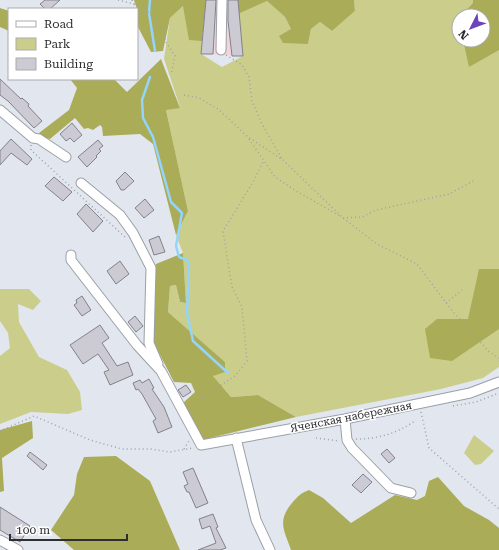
<svg xmlns="http://www.w3.org/2000/svg" width="499" height="550" font-family="'Roboto Serif',serif">
<rect width="100%" height="100%" fill="#e2e7ef"/>
<!-- industrial -->
<path fill="#efd5d9" d="M206 0H254L238 14 243 56 201 54Z"/>
<!-- green -->
<path fill="#cbce8a" fill-rule="evenodd" d="M354 0H499V367L483 378 441 389 296 417 258 395 231 397 213 376 225 362 168 312 170 286 176 285 180 302 186 303 183 253 176 235 188 211 166 110 180 107 164 59 170 18 183 6 202 41 201 54 222 67 243 56 238 14 267 1 285 17 291 29 308 44 311 29 320 22 332 31 355 11ZM459 16H483V40H459Z
M0 289H29L41 301 33 310 18 304 19 322 39 357 67 370 80 392 82 410 68 414 31 412 0 424V356L10 348 8 333 0 321Z
M474 435 494 451 481 464 475 465 464 453Z"/>
<!-- forest -->
<path fill="#aaac57" d="M134 0H206L202 41 189 40 183 6 170 18 163 51 151 52 138 27 137 9Z
M238 0H354L355 11 332 31 320 22 311 29 308 44 283 43 279 36 291 29 285 17 267 1 238 14Z
M473 0H499V50L469 67 463 40H483V16H461L473 3Z
M0 8 9 11V31L0 27Z
M161 59 180 108 166 110 188 211 176 235 153 144 140 134 103 136 102 127 100 125 93 130 88 128 84 129 75 118 50 139 42 137 39 133 69 110 77 88 70 79H114L127 92Z
M183 253 186 303 180 302 176 285 170 286 168 312 225 362V372L213 376 231 397 258 395 296 417 202 440 183 403 195 392 191 383 174 382 154 343V292L156 264Z
M479 269H499V329L452 361 430 358 425 329 437 319H468Z
M32 421 33 438 2 458 4 491 0 492V430Z
M116 456 150 481 180 550H74L51 530 74 495 77 474 84 457Z
M438 477 464 506 489 520 499 528V550H291C284 530 277 521 292 503 298 496 301 493 309 490L323 498 351 523 395 495 417 500 425 496 429 481Z"/>
<g fill="none" stroke-linecap="round" stroke-linejoin="round">
<!-- stream -->
<path stroke="#93d5fc" stroke-width="2.5" d="M150 0 149 13 155 51
M150 77 142 100 143 118 153 137 171 202 182 213 176 246 179 257 187 260 189 264 187 313 193 341 228 373"/>
</g>
<!-- building -->
<path fill="#cccad2" stroke="#838189" d="M45 0H60L50 9H45L40 4Z
M206 0H216L213 54H201Z
M228 0H238L243 56H232L228 21Z
M0 79 21 99 22 98 29 104 28 106 42 121 34 128 8 101 0 95Z
M72 123 82 135 74 142 70 138 66 141 60 134Z
M11 139 32 159 27 165 11 153 0 165V151Z
M98 140 103 146 99 149 101 151 96 156 97 157 87 167 78 157Z
M125 172 134 181 124 190H121L116 181Z
M54 177 72 192 63 201 45 186Z
M145 199 154 210 144 218 135 208Z
M86 204 103 221 93 232 77 214Z
M159 236 165 252 154 255 149 240Z
M120 261 129 274 116 284 107 271Z
M82 296 91 310 82 316 74 305 77 303 76 300Z
M135 316 143 326 136 332 128 322Z
M100 325 109 338 102 343 117 366 128 362 133 375 110 385 104 372 109 370 98 354 83 364 70 345Z
M149 379 154 388 152 389 164 407 172 427 158 433 153 421 156 419 142 394 138 389 136 390 133 383 140 380 142 383Z
M186 385 191 392 183 397 178 390Z
M387 449 395 458 389 463 381 454Z
M30 452 47 465 43 470 27 456Z
M193 468 208 503 196 508 189 492H187L184 486 188 484 183 472Z
M363 474 372 482 361 493 352 485Z
M0 507 30 526 20 542 0 530Z
M213 514 218 527 216 528 226 548 220 550H198L216 543 210 526 202 529 199 519Z"/>
<g fill="none" stroke-linecap="round" stroke-linejoin="round">
<!-- minor casing -->
<g stroke="#9b9fa7" stroke-width="11">
<path id="minor" d="M221 50 222 0
M0 110 33 138 39 139 66 157
M81 183 120 215 133 233 151 268 149 343 158 364
M71 255V260L137 345 161 371 201 445 345 419 470 393 499 382
M345 419 347 440 352 448 391 488 411 493
M236 438 256 520 270 550
M0 540 18 550"/>
</g>
<!-- path -->
<path stroke="#9ea2a8" stroke-width="1.5" stroke-dasharray="1 3" stroke-linecap="butt" d="M118 0 134 4 132 0
M134 4 149 13 161 26 166 42 175 56 171 75
M226 55 242 65 249 77 252 101 261 122 282 159
M184 95 199 98 218 109 248 137 283 160 343 218 377 244 417 264 450 308 488 351 499 358
M249 139 275 177 296 191 340 216
M31 145V150L126 238
M343 218 362 217 376 210 449 194 473 181
M446 303 462 290
M453 406 476 402 499 393
M191 411 197 401 235 376 247 361 242 307 232 287 223 231 253 182 263 162
M421 412 429 448 499 509
M0 431 34 416 90 440 122 449H150L170 452 193 448
M316 438 339 441
M356 439C379 439 398 433 416 420
M184 449 189 441"/>
<!-- minor -->
<use href="#minor" stroke="#fff" stroke-width="9"/>
</g>
<g text-anchor="middle" dominant-baseline="central" stroke-width="3" stroke-linejoin="round" paint-order="stroke">
<!-- street labels -->
<g font-size="11" fill="#2c2e31" stroke="#fff">
<text transform="translate(351 417) rotate(-11)">Яченская набережная</text>
</g>
</g>
<!-- legend -->
<rect x="8" y="8" width="130" height="72" fill="#ffffff" stroke="#ababad"/>
<rect x="16" y="21" width="20" height="6" fill="#ffffff" stroke="#ababad"/>
<text x="44" y="28" font-size="12" fill="#2c2e31">Road</text>
<rect x="16" y="38" width="20" height="12" fill="#cbce8a" stroke="#ababad"/>
<text x="44" y="48" font-size="12" fill="#2c2e31">Park</text>
<rect x="16" y="58" width="20" height="12" fill="#cccad2" stroke="#ababad"/>
<text x="44" y="68" font-size="12" fill="#2c2e31">Building</text>
<!-- north arrow -->
<g transform="translate(471 28) rotate(228)"><circle r="19" fill="#ffffff" stroke="#ababad"/>
<path d="M0-3L7 15L0 10L-7 15Z" fill="#6e44bc"/>
<text y="-6" font-size="11" font-weight="bold" text-anchor="middle" fill="#2c2e31">N</text>
</g>
<!-- scale -->
<path d="M10 534v6h117v-6" fill="none" stroke="#2c2e31" stroke-width="2"/>
<text x="16" y="534" font-size="12" fill="#2c2e31" stroke="#ffffff" stroke-width="3" paint-order="stroke">100 m</text>
</svg>
